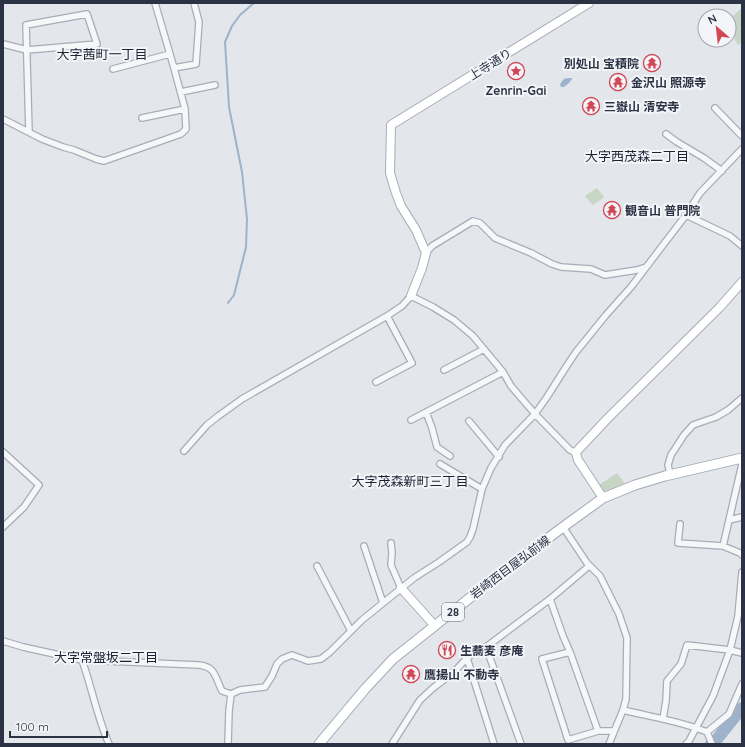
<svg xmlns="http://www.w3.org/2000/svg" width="745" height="747" font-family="Quicksand,'Noto Sans JP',sans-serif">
<rect width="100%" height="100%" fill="#e3e6eb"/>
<!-- green -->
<path fill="#c7d5c4" d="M742 8V42L738 45 729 29V19L733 16Z
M597 188 604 197 593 205 585 196Z
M617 473 625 484 610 491 602 490 599 485Z"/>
<!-- water -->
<path fill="#9eb2cb" d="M568 78H572V79L569 83 564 87H561L560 84 564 79Z"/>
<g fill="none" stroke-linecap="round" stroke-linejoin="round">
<!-- stream -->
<path stroke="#9eb2cb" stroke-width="2" d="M228 303 234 295 246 247 247 219 242 172 229 107 225 42 232 26 240 15 254 3"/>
<!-- river -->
<path stroke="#9eb2cb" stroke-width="12" d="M711 744 717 739 742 708"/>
<!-- street casing -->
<g stroke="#a8acb6" stroke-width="8">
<path id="street" d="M3 44 27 50 97 44 87 14 26 25 29 132
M174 68 196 64 199 22 194 3
M113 69 170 54
M181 92 215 85
M715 108 742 136
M142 118 185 109
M3 119 42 139 63 147 74 150 96 159 104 161 181 134 186 129 185 109 174 68 155 3
M666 134 677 142 704 158 722 171
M686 215 730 236 742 246
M426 253 432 246 473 221 480 223 495 238 531 253 552 264 561 267 591 269 605 275 637 270 646 267
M444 370 484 349
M376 382 412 363 387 316
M426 412 432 428 437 447 450 456
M411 420 503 372
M469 421 499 457
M184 451 207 425 217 417 242 399 387 316 402 306 411 296 433 307 454 320 473 336 503 372 511 386 535 414 570 450 576 453
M3 452 39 485 24 507 3 527
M740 458 742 464 723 546 740 553 742 555
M440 464 482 489
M670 474 668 465 671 455 684 435 693 425 716 417 728 410 742 398
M729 520 742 517
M680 524 678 543 723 546
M563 527 587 563 600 576 619 614 627 638 626 699 623 710 609 744
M391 543 392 553 391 565 401 588
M364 546 383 603
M317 566 351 631
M550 599 563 636 570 652 598 731
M3 641 23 647 82 660C92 688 97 717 109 744
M486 647 521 744
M570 652 542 659 568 740 598 731H614
M467 658 494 744
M82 660 199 665C216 667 215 677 222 691L231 694 240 690 265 687 272 676 277 664 282 659 292 655 308 661 321 659 330 652 362 620 414 578 439 562 467 542 470 537 473 529 482 489 491 468 505 445 535 414 547 397 566 367 576 352 606 315 631 287 686 215 700 193 742 149
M623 710C651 717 681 721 707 732
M663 719 666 701 667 681 681 664 687 645 730 650 742 653
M707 732 729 714 742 684
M707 732 712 744
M228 744 229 711 231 694
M392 744 420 700 433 688 454 672 467 658 475 652 486 647 550 599 589 566
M686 744 689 741 713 696 730 650 738 616 742 572"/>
</g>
<!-- secondary casing -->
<g stroke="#a8acb6" stroke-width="10">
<path id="secondary" d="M411 296 422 268 426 253 416 230 401 206 396 193 390 173 391 125 589 3
M603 498 578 460 576 453 577 451 608 418 720 307 742 282
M401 588 435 626"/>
</g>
<!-- primary casing -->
<g stroke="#a2a9b7" stroke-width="11">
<path id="primary" d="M319 744 365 689 393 659 496 577 563 527 603 498 635 485 665 476 742 458"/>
</g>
<!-- street -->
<use href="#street" stroke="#f6f7f9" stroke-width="5.5"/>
<!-- secondary -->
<use href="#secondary" stroke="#fff" stroke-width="8"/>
<!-- primary -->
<use href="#primary" stroke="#fff" stroke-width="9"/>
</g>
<!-- icons -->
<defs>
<g id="temple-ring" transform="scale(0.9)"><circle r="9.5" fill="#f3f5f8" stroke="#d14756" stroke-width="1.5"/><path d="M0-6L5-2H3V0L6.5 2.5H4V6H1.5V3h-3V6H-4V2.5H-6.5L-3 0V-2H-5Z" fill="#d14756"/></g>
<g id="sight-ring" transform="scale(0.9)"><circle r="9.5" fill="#f3f5f8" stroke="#d14756" stroke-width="1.5"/><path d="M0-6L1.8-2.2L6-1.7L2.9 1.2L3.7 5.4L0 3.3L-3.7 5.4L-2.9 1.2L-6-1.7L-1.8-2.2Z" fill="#d14756"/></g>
<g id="restaurant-ring" transform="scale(0.9)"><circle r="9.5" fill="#f3f5f8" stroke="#d14756" stroke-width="1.5"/><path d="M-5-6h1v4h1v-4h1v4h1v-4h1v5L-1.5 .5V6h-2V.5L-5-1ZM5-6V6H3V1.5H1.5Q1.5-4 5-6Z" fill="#d14756"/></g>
</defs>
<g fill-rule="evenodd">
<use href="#temple-ring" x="652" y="63"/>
<use href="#sight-ring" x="516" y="71"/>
<use href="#temple-ring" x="618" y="82"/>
<use href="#temple-ring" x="591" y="106"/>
<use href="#temple-ring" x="612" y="210"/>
<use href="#restaurant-ring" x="447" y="650"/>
<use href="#temple-ring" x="411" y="674"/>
</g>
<g text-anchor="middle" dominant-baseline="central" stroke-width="4" stroke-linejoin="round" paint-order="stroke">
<!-- shield labels -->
<rect fill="#f3f5f8" stroke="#666c7a" stroke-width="1" x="442" y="603" width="22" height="18" rx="3"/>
<g font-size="11" font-weight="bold" fill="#2a3244">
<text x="453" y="612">28</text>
</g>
<!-- poi labels -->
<g font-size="12" font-weight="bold" fill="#2a3244" stroke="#f3f5f8" text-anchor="start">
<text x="639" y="63" text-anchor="end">別処山 宝積院</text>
<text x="631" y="82">金沢山 照源寺</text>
<text x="516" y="90" text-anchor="middle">Zenrin-Gai</text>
<text x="604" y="106">三嶽山 清安寺</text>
<text x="625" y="210">観音山 普門院</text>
<text x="460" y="650">生蕎麦 彦庵</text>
<text x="424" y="674">鷹揚山 不動寺</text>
</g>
<!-- street labels -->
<g font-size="12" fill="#2a3244" stroke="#f3f5f8">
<text transform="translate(490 64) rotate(-32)">上寺通り</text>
<text transform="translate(510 567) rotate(-37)">岩崎西目屋弘前線</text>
</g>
<!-- neighbourhood labels -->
<g font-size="13" fill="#1c2335" stroke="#f3f5f8">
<text x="102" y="54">大字茜町一丁目</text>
<text x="637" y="156">大字西茂森二丁目</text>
<text x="410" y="481">大字茂森新町三丁目</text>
<text x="106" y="657">大字常盤坂二丁目</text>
</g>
</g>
<!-- border -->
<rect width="745" height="747" fill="none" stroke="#2a3244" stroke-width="8"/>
<!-- north arrow -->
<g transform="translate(717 28) rotate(332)"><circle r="19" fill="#f3f5f8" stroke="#a3a7b0"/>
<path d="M0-3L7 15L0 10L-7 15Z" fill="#d14756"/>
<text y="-6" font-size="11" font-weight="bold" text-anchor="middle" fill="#2a3244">N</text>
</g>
<!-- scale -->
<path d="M10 731v6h97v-6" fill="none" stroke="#2a3244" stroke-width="2"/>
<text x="16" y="731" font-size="12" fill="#2a3244" stroke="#f3f5f8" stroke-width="3" paint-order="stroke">100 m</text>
</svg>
